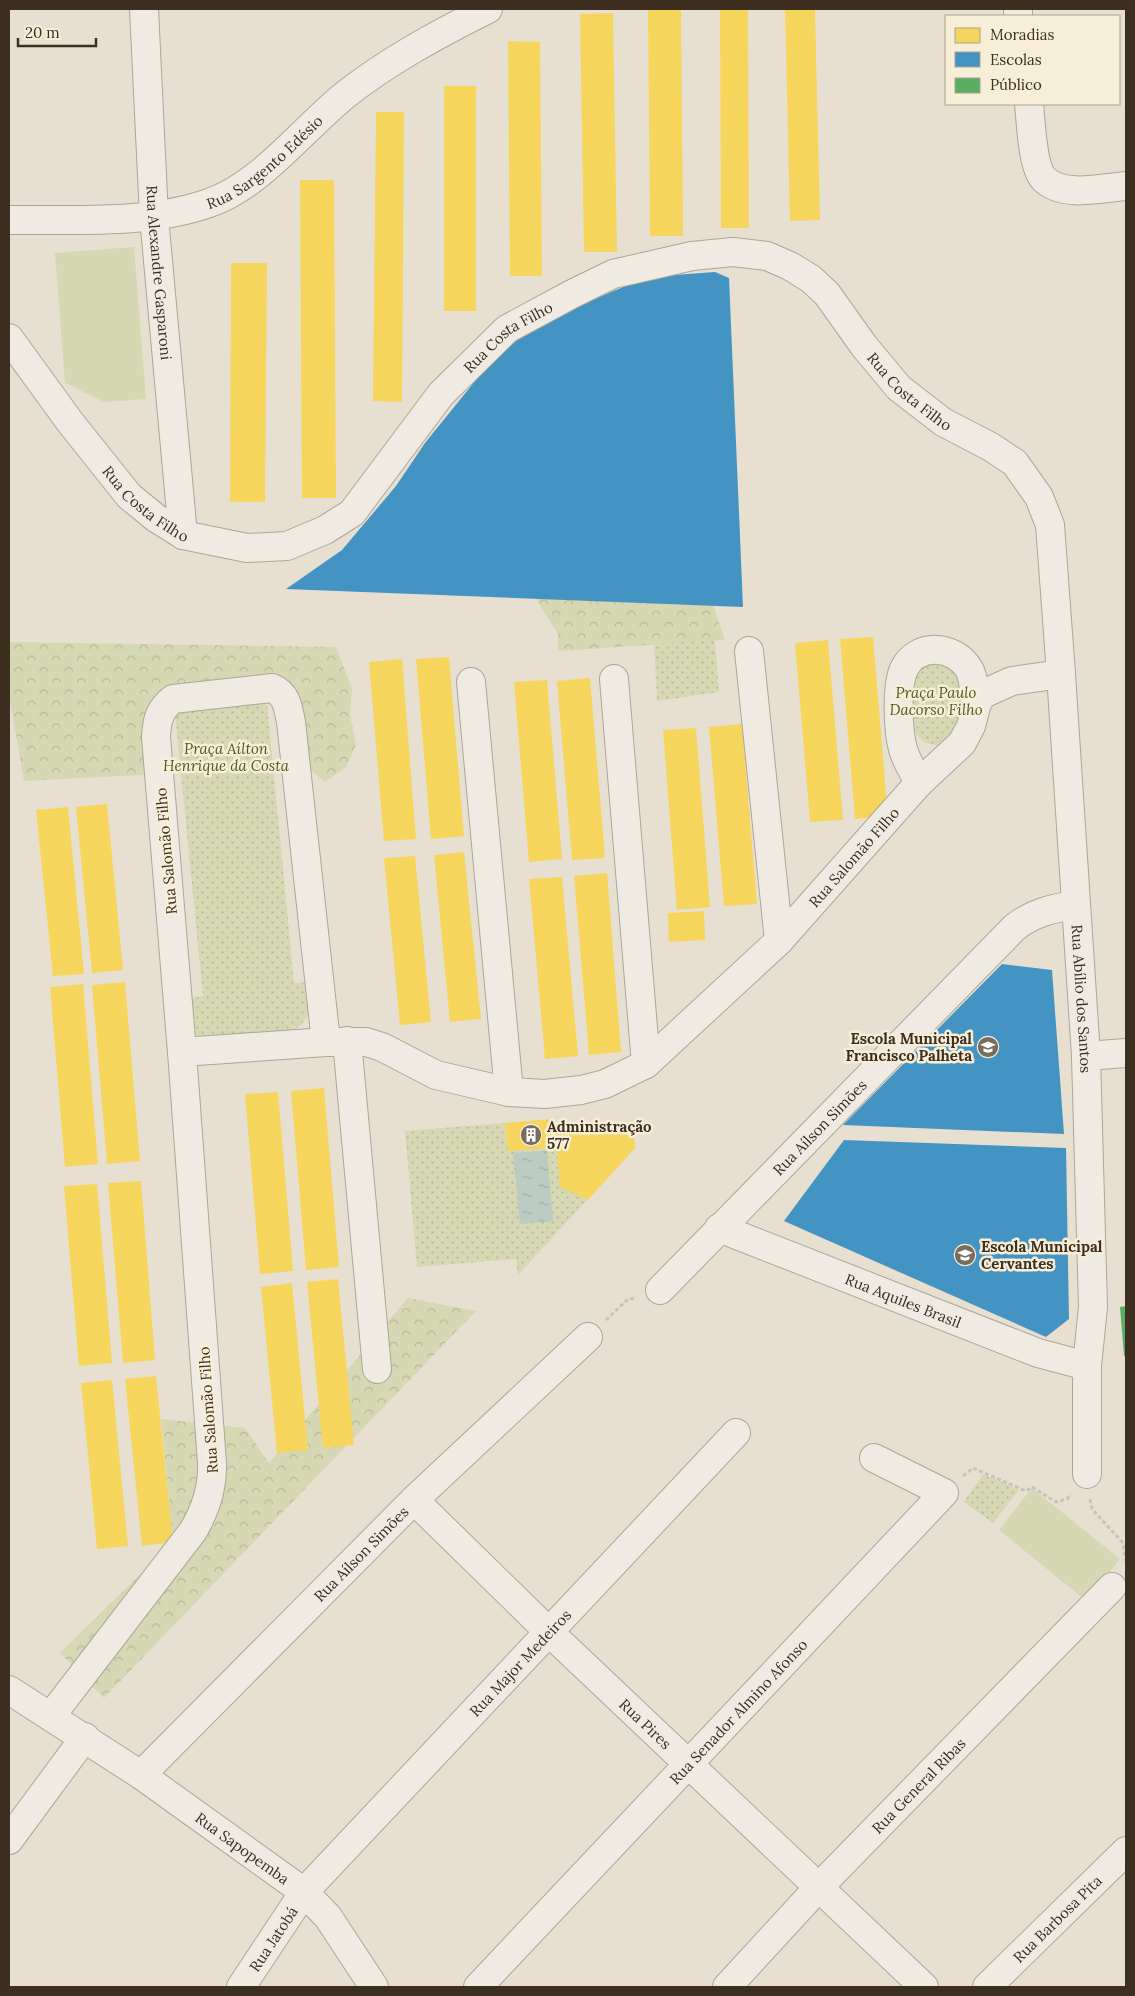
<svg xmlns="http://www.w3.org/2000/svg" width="1135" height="1996" font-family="Lora,serif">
<defs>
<pattern id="forest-crowns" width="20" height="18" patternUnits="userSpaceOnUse" patternTransform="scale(1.25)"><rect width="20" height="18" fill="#d6d7b3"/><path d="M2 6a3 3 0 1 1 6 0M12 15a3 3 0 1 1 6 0" fill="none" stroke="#b9b99a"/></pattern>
<pattern id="park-dots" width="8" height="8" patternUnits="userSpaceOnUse" patternTransform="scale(1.25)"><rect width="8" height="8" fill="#d6d7b3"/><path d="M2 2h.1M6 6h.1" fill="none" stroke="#b9b99a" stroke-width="1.8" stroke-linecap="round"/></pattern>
<pattern id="water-ripples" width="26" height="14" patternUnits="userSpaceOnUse" patternTransform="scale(1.25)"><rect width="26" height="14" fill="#bcccc2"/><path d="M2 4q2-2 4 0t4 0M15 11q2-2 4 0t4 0" fill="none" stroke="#a2b0a6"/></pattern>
</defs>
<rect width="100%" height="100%" fill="#e7e0d1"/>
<!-- grass -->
<path fill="#d6d7b3" d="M134 247 146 399 104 402 65 383 55 253Z
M1032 1488 1120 1559 1086 1601 999 1530Z"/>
<!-- forest -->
<path fill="url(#forest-crowns)" d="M633 283 704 578 725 640 558 651V634L511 559 396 486 425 443 480 375 516 340 556 315Z
M9 642 336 647 352 689 350 715 356 745 346 767 325 782 300 761 293 691 173 699 160 774 24 781 9 696Z
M408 1298 476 1311 104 1698 60 1653 173 1542 161 1419 245 1428 269 1463Z"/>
<!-- park -->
<path fill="url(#park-dots)" d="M715 640 719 692 657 701 654 644Z
M930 661 954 667 962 683V724L943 745C901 748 912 700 913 673Z
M267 703 294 983 310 982 312 1010 301 1025 284 1037 201 1039 188 1025 186 999 203 996 175 713Z
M554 1119 556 1132 633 1125 635 1148 518 1275 516 1259 417 1267 405 1131Z
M983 1474 1019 1490 993 1523 964 1502Z"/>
<!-- water -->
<path fill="url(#water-ripples)" d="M547 1151 553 1221 520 1224 513 1153Z"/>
<!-- homes -->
<path fill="#f6d55c" d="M648 9H681L683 236H650Z
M720 9H748L749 228H721Z
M785 9H815L820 220 790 221Z
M613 13 617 252H584L580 14Z
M508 41 540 42 542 276H510Z
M444 86H476V311H444Z
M376 112H404L402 402 373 401Z
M300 180H334L336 498H302Z
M231 263H267L265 502H230Z
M873 637 888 816 855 819 840 639Z
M828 640 843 820 810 822 795 643Z
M449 657 464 836 431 839 416 659Z
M402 659 416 839 384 841 369 662Z
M590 678 605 858 572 860 557 681Z
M547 680 562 859 529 862 514 682Z
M742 724 757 904 724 906 709 727Z
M696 728 710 907 677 910 663 730Z
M107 804 123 970 92 973 76 807Z
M68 807 84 974 53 976 36 810Z
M464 852 481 1019 450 1022 434 855Z
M415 856 431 1022 400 1025 384 858Z
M607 873 621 1052 589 1055 574 876Z
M562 877 578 1056 545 1059 529 879Z
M704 911 705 940 669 942 668 913Z
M125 982 140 1161 107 1164 92 985Z
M83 984 98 1164 65 1167 50 987Z
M324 1088 339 1267 306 1270 291 1091Z
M278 1092 293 1271 260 1274 245 1094Z
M554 1119 555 1132 633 1125 635 1148 588 1200 560 1187 557 1147 508 1151 505 1123Z
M141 1181 155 1360 123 1363 108 1183Z
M97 1184 112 1363 79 1366 64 1186Z
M338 1279 354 1445 323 1448 307 1282Z
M292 1283 308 1450 277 1453 261 1287Z
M156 1376 173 1542 142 1546 125 1379Z
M112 1380 128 1546 97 1549 81 1383Z"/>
<!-- schools -->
<path fill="#4393c3" d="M715 272 729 278 743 607 286 589 342 550 396 486 425 443 480 375 516 340 556 315 633 283 661 276Z
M1002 964 1052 970 1064 1134 843 1125Z
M844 1140 1066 1148 1069 1319 1046 1337 784 1221Z"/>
<!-- public -->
<path fill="#5aae61" d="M1126 1306V1356H1124L1120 1307Z"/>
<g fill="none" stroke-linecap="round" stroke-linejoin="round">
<!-- minor casing -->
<g stroke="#ada599" stroke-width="30">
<g id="minor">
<path id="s1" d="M144 9 154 217 183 535"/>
<path d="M1018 9V16"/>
<path d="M1029 104C1031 121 1032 167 1044 179 1063 198 1102 188 1126 186"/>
<path id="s2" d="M9 220C73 219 147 225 209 203 260 186 303 129 345 95 388 61 438 34 488 9"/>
<path id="s3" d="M9 338 70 422 129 496 156 518 183 535 247 548 287 546 325 530 352 513 441 394 507 329 572 294 613 274 692 256 733 252 767 256 790 266 811 279 827 294 864 346 899 388 943 422 991 447 1015 463 1039 497 1050 525 1061 674 1086 1056 1093 1307 1087 1366V1474"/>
<path d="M749 651 779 941"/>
<path d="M614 679 646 1064"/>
<path d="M471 682 509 1092"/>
<path d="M919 783C914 772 906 761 903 749 898 732 896 685 904 669 917 642 955 645 969 669 975 680 974 695 975 707"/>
<path d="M347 1041 377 1369"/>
<path d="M182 1052 156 737C157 720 159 710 173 699L272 688C287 694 288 708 291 722L326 1042"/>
<path d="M1086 1056 1126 1053"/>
<path id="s4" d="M719 1228 1038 1353 1087 1366"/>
<path id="s5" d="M660 1290 1014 928C1032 913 1053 908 1076 905"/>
<path id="s6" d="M414 1500 549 1632 924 1987"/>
<path id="s7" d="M9 1690 141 1775 304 1892 328 1917 374 1987"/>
<path id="s8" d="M51 1716 193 1531C206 1509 213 1488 212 1463L182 1052 326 1042H366L382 1047 436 1075 509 1092 545 1094 581 1090 605 1084 646 1064 779 941 919 783 962 743 971 726 977 703 983 694 1012 681 1061 674"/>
<path id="s9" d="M141 1775 414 1500 588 1337"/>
<path d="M9 1840 85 1737"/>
<path id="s10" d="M241 1987 304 1892 736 1433"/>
<path id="s11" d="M478 1987 944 1493 874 1458"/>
<path id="s12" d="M727 1987 818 1888 1112 1587"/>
<path id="s13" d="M987 1987 1126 1851"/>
</g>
</g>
<!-- path -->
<path stroke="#c8c2b9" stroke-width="3" stroke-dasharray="4 2.5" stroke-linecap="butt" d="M606 1320 628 1299 636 1298
M963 1476 973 1468 1026 1491 1032 1487 1056 1502 1067 1499 1071 1494
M1090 1499 1092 1509 1123 1543 1126 1563"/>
<!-- minor -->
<use href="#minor" stroke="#efebe3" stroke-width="28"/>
</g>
<!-- icons -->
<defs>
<g id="school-disc" transform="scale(1.125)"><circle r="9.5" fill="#786c5e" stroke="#f7eed8"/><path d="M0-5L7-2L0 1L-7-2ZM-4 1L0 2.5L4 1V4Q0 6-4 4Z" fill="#fff"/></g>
<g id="building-disc" transform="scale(1.125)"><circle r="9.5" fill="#786c5e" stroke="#f7eed8"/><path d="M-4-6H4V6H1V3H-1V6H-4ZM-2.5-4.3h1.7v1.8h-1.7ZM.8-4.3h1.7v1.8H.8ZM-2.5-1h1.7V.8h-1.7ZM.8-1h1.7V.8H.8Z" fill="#fff"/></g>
</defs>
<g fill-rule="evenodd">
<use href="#school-disc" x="988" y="1047"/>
<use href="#building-disc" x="531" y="1135"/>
<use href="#school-disc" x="965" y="1255"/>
</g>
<g text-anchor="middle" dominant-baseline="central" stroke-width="5" stroke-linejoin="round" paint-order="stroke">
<!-- street labels -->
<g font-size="15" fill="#3d2e20" stroke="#f7eed8">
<text stroke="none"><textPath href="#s2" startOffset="271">Rua Sargento Edésio</textPath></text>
<text stroke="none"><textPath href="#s1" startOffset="264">Rua Alexandre Gasparoni</textPath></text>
<text stroke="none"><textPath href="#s3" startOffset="681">Rua Costa Filho</textPath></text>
<text stroke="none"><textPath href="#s3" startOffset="1161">Rua Costa Filho</textPath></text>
<text stroke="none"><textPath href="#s3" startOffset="216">Rua Costa Filho</textPath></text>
<text transform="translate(166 851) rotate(-95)">Rua Salomão Filho</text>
<text stroke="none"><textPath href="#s8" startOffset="1490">Rua Salomão Filho</textPath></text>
<text stroke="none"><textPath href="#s3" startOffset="1836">Rua Abílio dos Santos</textPath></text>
<text stroke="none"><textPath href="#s5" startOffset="228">Rua Aílson Simões</textPath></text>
<text stroke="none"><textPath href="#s4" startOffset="198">Rua Aquiles Brasil</textPath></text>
<text transform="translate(208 1410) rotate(-94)">Rua Salomão Filho</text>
<text stroke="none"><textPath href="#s9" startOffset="312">Rua Aílson Simões</textPath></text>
<text stroke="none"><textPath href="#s10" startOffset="429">Rua Major Medeiros</textPath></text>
<text stroke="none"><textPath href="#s11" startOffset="379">Rua Senador Almino Afonso</textPath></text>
<text stroke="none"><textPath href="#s6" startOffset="322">Rua Pires</textPath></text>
<text stroke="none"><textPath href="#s12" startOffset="278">Rua General Ribas</textPath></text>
<text stroke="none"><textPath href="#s7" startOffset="282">Rua Sapopemba</textPath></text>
<text stroke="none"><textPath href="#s13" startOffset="98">Rua Barbosa Pita</textPath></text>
<text stroke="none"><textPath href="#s10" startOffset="58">Rua Jatobá</textPath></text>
</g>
<!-- park labels -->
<g font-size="15" font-style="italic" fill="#4d5a26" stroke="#f7eed8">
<text x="936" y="692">Praça Paulo<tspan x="936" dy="17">Dacorso Filho</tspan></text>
<text x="226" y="748">Praça Aílton<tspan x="226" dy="17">Henrique da Costa</tspan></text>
</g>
<!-- poi labels -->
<g font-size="15" font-weight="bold" fill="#3d2e20" stroke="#f7eed8" text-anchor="start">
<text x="972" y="1038" text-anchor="end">Escola Municipal<tspan x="972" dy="17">Francisco Palheta</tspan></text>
<text x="547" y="1126">Administração<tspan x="547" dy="17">577</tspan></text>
<text x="981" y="1246">Escola Municipal<tspan x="981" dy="17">Cervantes</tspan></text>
</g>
</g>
<!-- border -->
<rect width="1135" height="1996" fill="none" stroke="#3d2e20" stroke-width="20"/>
<!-- legend -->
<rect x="945" y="15" width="175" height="90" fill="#f7eed8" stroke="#ada18e"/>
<rect x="955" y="28" width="25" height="15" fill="#f6d55c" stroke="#ada18e"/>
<text x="990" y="40" font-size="15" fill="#3d2e20">Moradias</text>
<rect x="955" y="52" width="25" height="15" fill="#4393c3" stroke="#ada18e"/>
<text x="990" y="65" font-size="15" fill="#3d2e20">Escolas</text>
<rect x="955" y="78" width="25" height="15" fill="#5aae61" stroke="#ada18e"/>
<text x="990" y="90" font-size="15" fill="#3d2e20">Público</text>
<!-- scale -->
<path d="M18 38v8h78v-8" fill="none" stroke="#3d2e20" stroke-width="2.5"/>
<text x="25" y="38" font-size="15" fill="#3d2e20" stroke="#f7eed8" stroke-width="4" paint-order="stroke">20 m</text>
</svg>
